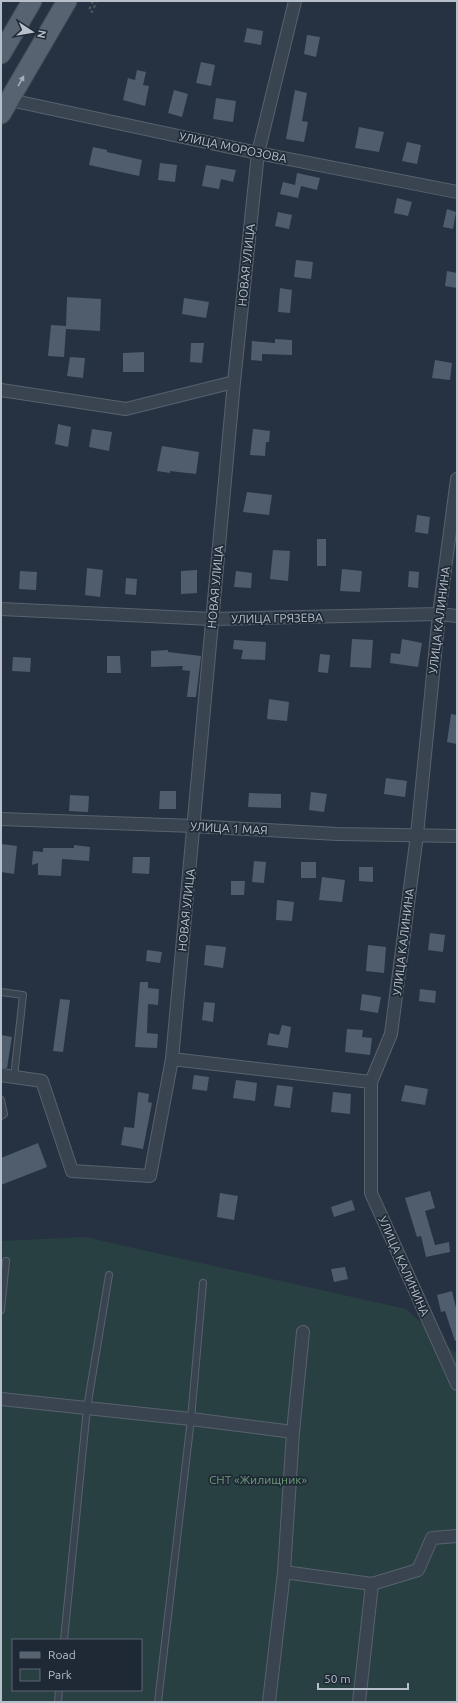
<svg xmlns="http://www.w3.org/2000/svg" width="458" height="1703" font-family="Ubuntu,sans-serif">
<rect width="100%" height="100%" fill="#263241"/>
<!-- green -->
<path fill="#284042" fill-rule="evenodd" d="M85 1237 406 1309 454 1352H457V1702H1V1241ZM13 1640H141V1690H13Z"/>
<!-- building -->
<path fill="#4f5d6c" d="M247 28 263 31 261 45 244 42Z
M307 35 320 37 316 57 304 54Z
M201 62 215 65 211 86 196 83Z
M137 70 146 72 143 85 149 86 145 106 123 100 128 78 135 80Z
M174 90 188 94 182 117 168 113Z
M295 90 307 93 302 121 308 122 304 142 286 139Z
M216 98 236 101 233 122 213 119Z
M359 127 384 132 379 152 355 148Z
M407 142 421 145 417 164 402 161Z
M93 147 107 150V152L142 160 139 176 89 165Z
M160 163 177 165 175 182 158 180Z
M206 165 236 170 233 182 221 179 219 189 202 186Z
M297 173 320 178 317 190 301 186 298 198 280 194 283 182 295 185Z
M397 198 412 202 408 216 394 213Z
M447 209 456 212 453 229 443 227Z
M278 212 292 215 289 229 275 226Z
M296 260 313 262 311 279 294 277Z
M447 271 457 273V288L445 286Z
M280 288 292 290 290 313 278 312Z
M67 297 101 299 100 331 66 329 64 357 48 356 51 325 66 326Z
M184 298 209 302 206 318 182 314Z
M275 339 292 340V355L262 354V361L251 360 252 341 275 343Z
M191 343H204L202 363 190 362Z
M144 352V372H123V353Z
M70 357 85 358 83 378 67 376Z
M435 360 452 363 450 380 432 378Z
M58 424 71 427 68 447 55 444Z
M92 429 112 432 109 451 89 447Z
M253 429 270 431 269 442H266L265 456 250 455Z
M162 446 199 452 196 474 170 471V473L157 471Z
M247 492 272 495 269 515 243 512Z
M417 515 430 517 428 534 415 532Z
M317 539H326V566H317Z
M273 550 290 551 288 581 270 579Z
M87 568 103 570 100 597 85 595Z
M342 569 362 571 360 592 340 591Z
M197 570V593L181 594V571Z
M20 571 37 572 36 590 19 589Z
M236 571 252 573 251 588 234 587Z
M409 571 419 572 418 588 408 587Z
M126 578 137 579 136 595 125 594Z
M352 639 373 640 371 668 350 667Z
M402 639 422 643 418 667 390 663 391 653 400 654Z
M234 640 266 642 265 660 241 659 243 650 233 649Z
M168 650V652L201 656 196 697H187L190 671 182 670 183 666 151 667V651Z
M320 654 330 655 328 673 318 672Z
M107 656H120L121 673H107Z
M13 657 31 658 30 672 12 671Z
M269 699 289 702 287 721 267 719Z
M451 714 457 715V744L447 742Z
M386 778 407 781 405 797 384 794Z
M160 791H176V809H159Z
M311 792 327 794 324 812 309 810Z
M249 793 281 794V808L248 807Z
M70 795 89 796 88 812 69 811Z
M1 844 17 846 14 874 1 872Z
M74 845 90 847 89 861 62 859 61 876 38 875V863L32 865 33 851 43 852V848H74Z
M133 857H150L149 874 132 873Z
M254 861 266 862 264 883 252 882Z
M301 862H316V878H301Z
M359 867H373V882L359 881Z
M322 877 345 880 342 902 319 900Z
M231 881H245L244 895H231Z
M277 900 294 902 292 921 276 920Z
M430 933 445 935 443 952 428 950Z
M206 945 226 947 223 968 204 965Z
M368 945 386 947 384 973 366 971Z
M147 950 162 952 160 963 146 961Z
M140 982H148V988L159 989 158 1005 148 1004 147 1033 158 1034 157 1048 135 1047Z
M420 989 436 991 435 1003 419 1001Z
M362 994 381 997 378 1013 360 1010Z
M60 999 70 1000 63 1052 53 1051Z
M204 1002 215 1003 213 1022 202 1020Z
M282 1025 291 1027 288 1048 267 1045 269 1033 279 1035Z
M347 1029 363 1030 362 1037 372 1038 370 1055 345 1052Z
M1 1035 12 1037 7 1068H1Z
M194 1075 209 1077 207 1091 192 1089Z
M236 1080 257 1083 255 1101 233 1098Z
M277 1085 293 1087 290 1108 274 1106Z
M405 1085 428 1089 425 1105 401 1101Z
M138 1092 149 1094 148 1102 152 1103 143 1149 121 1145 124 1127 134 1128Z
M333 1092 351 1094 350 1114 331 1112Z
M38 1143 47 1167 1 1185V1158Z
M430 1191 435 1208 425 1211 435 1245 449 1242 450 1252 426 1257 421 1236 417 1237 405 1198Z
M220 1193 238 1196 234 1220 217 1217Z
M352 1200 355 1210 334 1217 331 1207Z
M345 1267 348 1279 334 1282 331 1269Z
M452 1291 457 1312V1340L455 1341 445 1311 441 1312 437 1295Z"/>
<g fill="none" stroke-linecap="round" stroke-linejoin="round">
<!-- lane casing -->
<g stroke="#58626e" stroke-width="8">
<path id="lane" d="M1 992 23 995 14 1077
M1 1100 4 1114 1 1116
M1 1310 6 1261
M64 1640 87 1408 109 1275
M58 1702 59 1690
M158 1702 191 1419 203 1283"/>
</g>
<!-- street casing -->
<g stroke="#58626e" stroke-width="14">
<path id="street" d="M10 100 258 153 457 192
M1 390 126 409 234 382
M457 479 439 614 417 835 391 1034 371 1082V1193L457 1384
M1 609 212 619 439 614 457 616
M1 819 194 826 337 834 457 836
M172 1059 371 1082
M1 1075 42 1081 72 1171 150 1176 172 1059 234 382 258 153 295 1
M1 1399 191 1419 293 1432 303 1332
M293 1432 284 1572 372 1584 418 1570 432 1538 457 1536
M269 1702 284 1572
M359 1702 372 1584"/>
</g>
<!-- primary casing -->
<g stroke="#444d5a" stroke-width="21">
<path id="primary" d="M1 54 32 1
M1 114 67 1"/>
</g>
<!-- path -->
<path stroke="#465c5f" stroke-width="2" stroke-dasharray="3 3" stroke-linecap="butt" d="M93 1 89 10 92 12 97 1"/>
<!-- lane -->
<use href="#lane" stroke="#3a4451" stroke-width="6"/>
<!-- street -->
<use href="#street" stroke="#3a4451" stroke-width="12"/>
<!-- primary -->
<use href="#primary" stroke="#586371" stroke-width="19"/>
</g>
<!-- one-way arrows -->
<defs><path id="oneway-solid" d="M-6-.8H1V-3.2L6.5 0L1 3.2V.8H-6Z"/></defs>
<use fill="#a4adb9" href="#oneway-solid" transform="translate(21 81) rotate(-60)"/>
<g text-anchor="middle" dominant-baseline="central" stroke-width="3.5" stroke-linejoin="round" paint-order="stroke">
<!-- street labels -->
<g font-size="12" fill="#b7bfcb" stroke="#1f2936">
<text transform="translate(233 147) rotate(12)">УЛИЦА МОРОЗОВА</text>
<text transform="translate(246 265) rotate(-84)">НОВАЯ УЛИЦА</text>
<text transform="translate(215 587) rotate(-85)">НОВАЯ УЛИЦА</text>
<text transform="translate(277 618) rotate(-1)">УЛИЦА ГРЯЗЕВА</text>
<text transform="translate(439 620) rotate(-83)">УЛИЦА КАЛИНИНА</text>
<text transform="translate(229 828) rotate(3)">УЛИЦА 1 МАЯ</text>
<text transform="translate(186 910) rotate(-84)">НОВАЯ УЛИЦА</text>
<text transform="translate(403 942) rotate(-83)">УЛИЦА КАЛИНИНА</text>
<text transform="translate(404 1266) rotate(66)">УЛИЦА КАЛИНИНА</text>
</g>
<!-- park labels -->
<g font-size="12" fill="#6e9c77" stroke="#1f2936">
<text x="258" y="1479">СНТ «Жилищник»</text>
</g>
</g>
<!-- border -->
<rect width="458" height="1703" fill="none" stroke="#b7bfcb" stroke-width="4"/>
<!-- legend -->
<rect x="12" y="1639" width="130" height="52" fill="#1f2936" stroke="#5c6572"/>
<rect x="20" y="1652" width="20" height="6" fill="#586371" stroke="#5c6572"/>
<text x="48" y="1659" font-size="12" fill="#b7bfcb">Road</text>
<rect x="20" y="1669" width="20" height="12" fill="#284042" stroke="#5c6572"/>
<text x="48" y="1679" font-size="12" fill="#b7bfcb">Park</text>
<!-- north arrow -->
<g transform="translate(32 32) rotate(102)" stroke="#1f2936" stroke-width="3" paint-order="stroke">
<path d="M0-3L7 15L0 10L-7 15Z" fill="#b7bfcb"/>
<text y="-6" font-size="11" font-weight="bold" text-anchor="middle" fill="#b7bfcb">N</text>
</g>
<!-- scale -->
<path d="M318 1683v6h90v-6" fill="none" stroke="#b7bfcb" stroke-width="2"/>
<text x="324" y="1683" font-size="12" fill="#b7bfcb" stroke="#1f2936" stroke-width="3" paint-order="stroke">50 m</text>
</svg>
